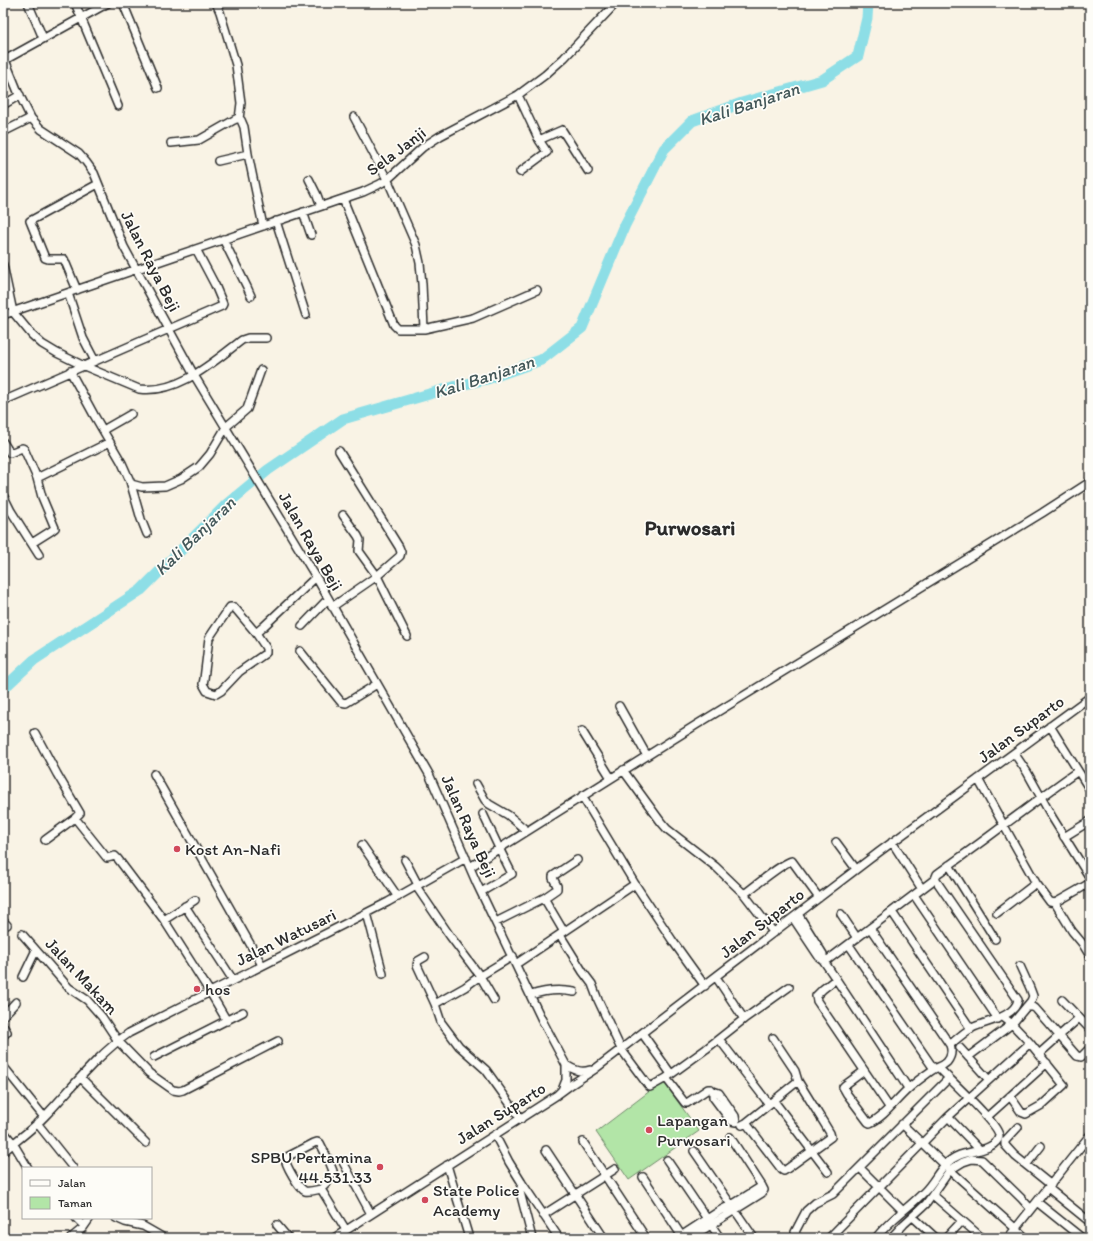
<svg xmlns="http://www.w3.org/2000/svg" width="1093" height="1241" font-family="Itim,sans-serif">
<rect width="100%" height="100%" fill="#f9f3e5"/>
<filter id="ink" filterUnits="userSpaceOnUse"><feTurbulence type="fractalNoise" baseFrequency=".025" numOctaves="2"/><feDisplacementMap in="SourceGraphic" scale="8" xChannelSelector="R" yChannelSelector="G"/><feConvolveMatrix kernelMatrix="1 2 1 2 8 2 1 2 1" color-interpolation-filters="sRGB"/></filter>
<g filter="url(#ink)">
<!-- green -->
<path fill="#b2e5a7" stroke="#6e8869" d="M663 1081 699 1131 629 1180 596 1132Z"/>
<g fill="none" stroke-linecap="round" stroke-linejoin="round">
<!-- river -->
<path stroke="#8ddee6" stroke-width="11" d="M3 689 34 660 141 590 227 504 268 470 343 419 457 386 487 379 541 360 582 328 625 225 664 149 692 121 742 103 822 80 858 56 867 18 868 3"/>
<!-- minor casing -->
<g stroke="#2b2b2b" stroke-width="10">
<path id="minor" d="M28 3 43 38
M75 3 118 106
M123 3 158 88
M216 3 220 12 236 65 241 103 239 119
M3 55 18 92 31 118 41 129 79 154 86 162 94 173 124 247 194 375 316 577 429 774 477 884 542 1020 566 1065V1080L562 1090 557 1095
M3 61 108 3
M518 95 539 140 547 152 520 172
M3 105 20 95
M354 117 389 183 416 245 420 263 422 284 424 329
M3 132 31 118
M539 140 562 130 588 171
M171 143 199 140 234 120 238 118 241 120 244 127 248 154 263 226
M218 161 248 154
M309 179 317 195 321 206
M343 199 394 325 398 329H424L473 318 537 290
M303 212 311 235
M276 221 306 315
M223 239 247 287 251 296
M3 265 13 312 32 335 42 344 57 353 84 366 139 389C179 394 213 362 242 340L248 338H266
M77 290 64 259H48L45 258 30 221 98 184
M68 293 83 338 95 361
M3 315 263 226 363 192 378 185 387 180 423 147 440 136 518 95 545 75 564 58 616 3
M70 371 94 415 122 463 130 481 141 519 147 534
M3 401 222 306 223 304 215 285 196 249
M103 430 131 414
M3 442 10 453 22 448 24 449 37 478
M131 484 142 487 165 486 181 479 199 467 210 454 226 427 247 409 261 370
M3 495 11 511 39 555
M343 515 358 536 360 540 359 551 377 576 407 636
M32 543 51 531 55 528 42 497 37 478 110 442
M332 607 377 576 400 556 401 552 399 547 339 451
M302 626 328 599
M256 633 266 648V653L239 672 221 691 216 694 207 691 203 684 204 679 209 638 230 607H234L256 633 263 627 316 577
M300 651 341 702 346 703 377 684
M619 706 647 756
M1050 726 1090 790
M582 731 611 778
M35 733 57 774 80 813 75 818 45 840
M1014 753 1027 772 1052 817 1090 878
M623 770 661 822 667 829 716 867 744 894 774 933
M154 774 262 965
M978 779 1036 883 1050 902 1055 903 1090 883
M476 784 485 800 489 804 508 815 527 831
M582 796 635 884 672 940 705 986
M75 818 107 858 115 856 118 859 164 920 210 992 227 1021
M1064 837 1090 821
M836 842 856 869
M892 842 922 889
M362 845 398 897
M405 860 417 883 418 889 450 936 480 976 513 956
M949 865 995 939
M470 867 696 725 1042 513 1090 482
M935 879 937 874C959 858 982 842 1004 825 1029 807 1053 788 1078 771
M481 892 512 874 499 848 483 814
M744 894C753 888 783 862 792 861L819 898
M914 895 998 1019
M544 898 564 932
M1055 903 1072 931 1082 943 1090 956
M185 906 233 980
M892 912 971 1029
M367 913 383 974
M997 913 1036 883
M798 914 823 954V960L836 979 908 1088
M841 914 857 938
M793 918 819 957 823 960
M164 920 195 900
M3 921 7 925
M496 922 544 898 557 889V886L553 878V876L577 860
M870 928 950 1045
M22 934 69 988 87 1000 102 1017 118 1041 149 1073 173 1090 179 1091 183 1090 278 1041
M560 935 583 972 592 984 598 1000 621 1049 647 1084 650 1087 666 1078 706 1049 744 1019 716 977
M849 945 934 1069
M425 957 418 961 417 965 435 1004 441 1022 459 1046 486 1070 521 1119
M825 962 935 879 1018 1000C1014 1018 986 1021 972 1028 964 1032 957 1039 950 1045 952 1051 952 1056 947 1062 942 1067 936 1067 931 1071 923 1077 914 1083 907 1090 895 1101 884 1117 870 1123L868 1122 847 1094 843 1087 845 1085 864 1071
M516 964 635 884
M23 977 36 950
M836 979 823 989 816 996 817 1001 889 1107
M531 995C546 990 559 989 574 992
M1062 1000 1090 1029
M435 1004 465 987 480 976 494 1000
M1026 1007H1032L1035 1008 1077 1056 1081 1057 1090 1048
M3 1016 16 1002
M1003 1017 1012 1024 1030 1043 1064 1085 1042 1105 1026 1114 1021 1112 1010 1096
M744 1019 789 987
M3 1026 7 1032 3 1036
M642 1033 671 1074
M719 1039 769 1104
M960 1048 989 1080
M1039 1054 1079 1018
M154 1057 243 1012
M968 1057 1012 1024 1031 1001 1033 996 1030 988 1020 966
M566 1065C574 1070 581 1073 590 1070
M3 1066 44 1117
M81 1078 146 1143
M666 1078 685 1103H687L708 1089H711L713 1091
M713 1091 719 1093 735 1116 736 1122 731 1121 713 1097Z
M774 1101 828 1172
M948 1117 980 1150
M987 1117 1047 1063
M37 1123 73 1168
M746 1123 782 1170 784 1171 831 1137 830 1133 824 1123 798 1081 795 1071 773 1038
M902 1124 950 1170 1026 1238
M742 1125 746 1123 798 1081
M1018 1127 1005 1141V1145L1015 1156 1051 1185
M3 1131 13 1143 28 1168
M495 1135 509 1162 522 1183 559 1238
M730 1137 762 1186
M583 1142 646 1238
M1084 1143 1090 1148
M546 1150 604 1238
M694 1151 754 1238
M3 1152C17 1140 33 1129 45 1116 72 1088 97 1055 129 1033L388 902 466 858
M667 1160 720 1238
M343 1162 371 1214
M447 1165 469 1238
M1026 1165 1041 1146
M860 1168 903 1211
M643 1177 683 1238
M522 1183 520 1192 532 1238
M1048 1188 1090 1222
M321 1189 327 1183 333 1171 329 1161 320 1143 317 1142 314 1143 285 1158C285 1164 299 1189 305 1191 310 1192 316 1190 321 1189L346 1230
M933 1195 982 1238
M1037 1202 1082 1238
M543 1215 615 1169
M913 1217 936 1238
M76 1218 84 1226
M116 1218 125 1222 143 1226 164 1238
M277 1225 288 1238
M71 1238 83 1228 90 1218
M334 1238 557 1095 572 1084 595 1069 719 974 879 852 1090 697
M678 1238 721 1210 735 1203 762 1186 764 1190 762 1193 690 1238
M798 1238 795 1232 806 1211 815 1203 833 1194 949 1078
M829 1238 948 1117 1030 1043
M876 1238C889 1220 909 1208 924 1192 938 1178 940 1163 960 1155 970 1151 997 1150 999 1136 1000 1125 948 1078 939 1068
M891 1238 904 1224 926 1204 950 1170 963 1162 972 1159 982 1160 1021 1198 1030 1208
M946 1238 962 1221
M1008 1238 1090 1135"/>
</g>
<!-- minor -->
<use href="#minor" stroke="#fdfcf7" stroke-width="7"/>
</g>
</g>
<!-- markers -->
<g fill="#d1495b" stroke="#fdfcf7" stroke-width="1.5">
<circle cx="177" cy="849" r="4"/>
<circle cx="197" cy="989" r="4"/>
<circle cx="649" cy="1130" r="4"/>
<circle cx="380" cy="1167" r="4"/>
<circle cx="425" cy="1200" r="4"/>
</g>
<g text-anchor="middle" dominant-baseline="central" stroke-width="3.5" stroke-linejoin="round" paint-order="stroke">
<!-- street labels -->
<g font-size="17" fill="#2b2b2b" stroke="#fdfcf7">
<text transform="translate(396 151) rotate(-37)">Sela Janji</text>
<text transform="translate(151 261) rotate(63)">Jalan Raya Beji</text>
<text transform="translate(311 541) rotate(60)">Jalan Raya Beji</text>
<text transform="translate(1021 729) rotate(-36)">Jalan Suparto</text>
<text transform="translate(469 826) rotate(66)">Jalan Raya Beji</text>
<text transform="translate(762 923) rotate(-38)">Jalan Suparto</text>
<text transform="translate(286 937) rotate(-26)">Jalan Watusari</text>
<text transform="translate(82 976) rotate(47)">Jalan Makam</text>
<text transform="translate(501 1113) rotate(-32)">Jalan Suparto</text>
</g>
<!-- poi labels -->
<g font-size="17" fill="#2b2b2b" stroke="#fdfcf7" text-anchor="start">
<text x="185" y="849">Kost An-Nafi</text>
<text x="205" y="989">hos</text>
<text x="657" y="1120">Lapangan<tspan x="657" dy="20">Purwosari</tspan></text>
<text x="372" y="1157" text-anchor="end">SPBU Pertamina<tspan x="372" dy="20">44.531.33</tspan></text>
<text x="433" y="1190">State Police<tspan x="433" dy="20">Academy</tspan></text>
</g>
<!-- water labels -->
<g font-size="18" font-style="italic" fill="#44585a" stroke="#fdfcf7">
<text transform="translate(749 104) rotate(-18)">Kali Banjaran</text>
<text transform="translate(484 377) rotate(-18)">Kali Banjaran</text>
<text transform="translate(195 536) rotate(-44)">Kali Banjaran</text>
</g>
<!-- district labels -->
<g font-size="21" font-weight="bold" fill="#2b2b2b" stroke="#fdfcf7">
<text x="690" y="527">Purwosari</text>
</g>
</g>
<!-- margin -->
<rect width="1093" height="1241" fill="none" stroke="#fdfcf7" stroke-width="16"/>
<rect x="8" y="8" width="1077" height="1225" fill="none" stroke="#2b2b2b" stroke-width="1.5" filter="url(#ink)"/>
<!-- legend -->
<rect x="22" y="1167" width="130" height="52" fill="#fdfcf7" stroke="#a9a8a5"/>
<rect x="30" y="1180" width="20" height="6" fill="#fdfcf7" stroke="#a9a8a5"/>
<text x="58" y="1187" font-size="12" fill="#2b2b2b">Jalan</text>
<rect x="30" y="1197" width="20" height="12" fill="#b2e5a7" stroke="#a9a8a5"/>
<text x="58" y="1207" font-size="12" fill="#2b2b2b">Taman</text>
</svg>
